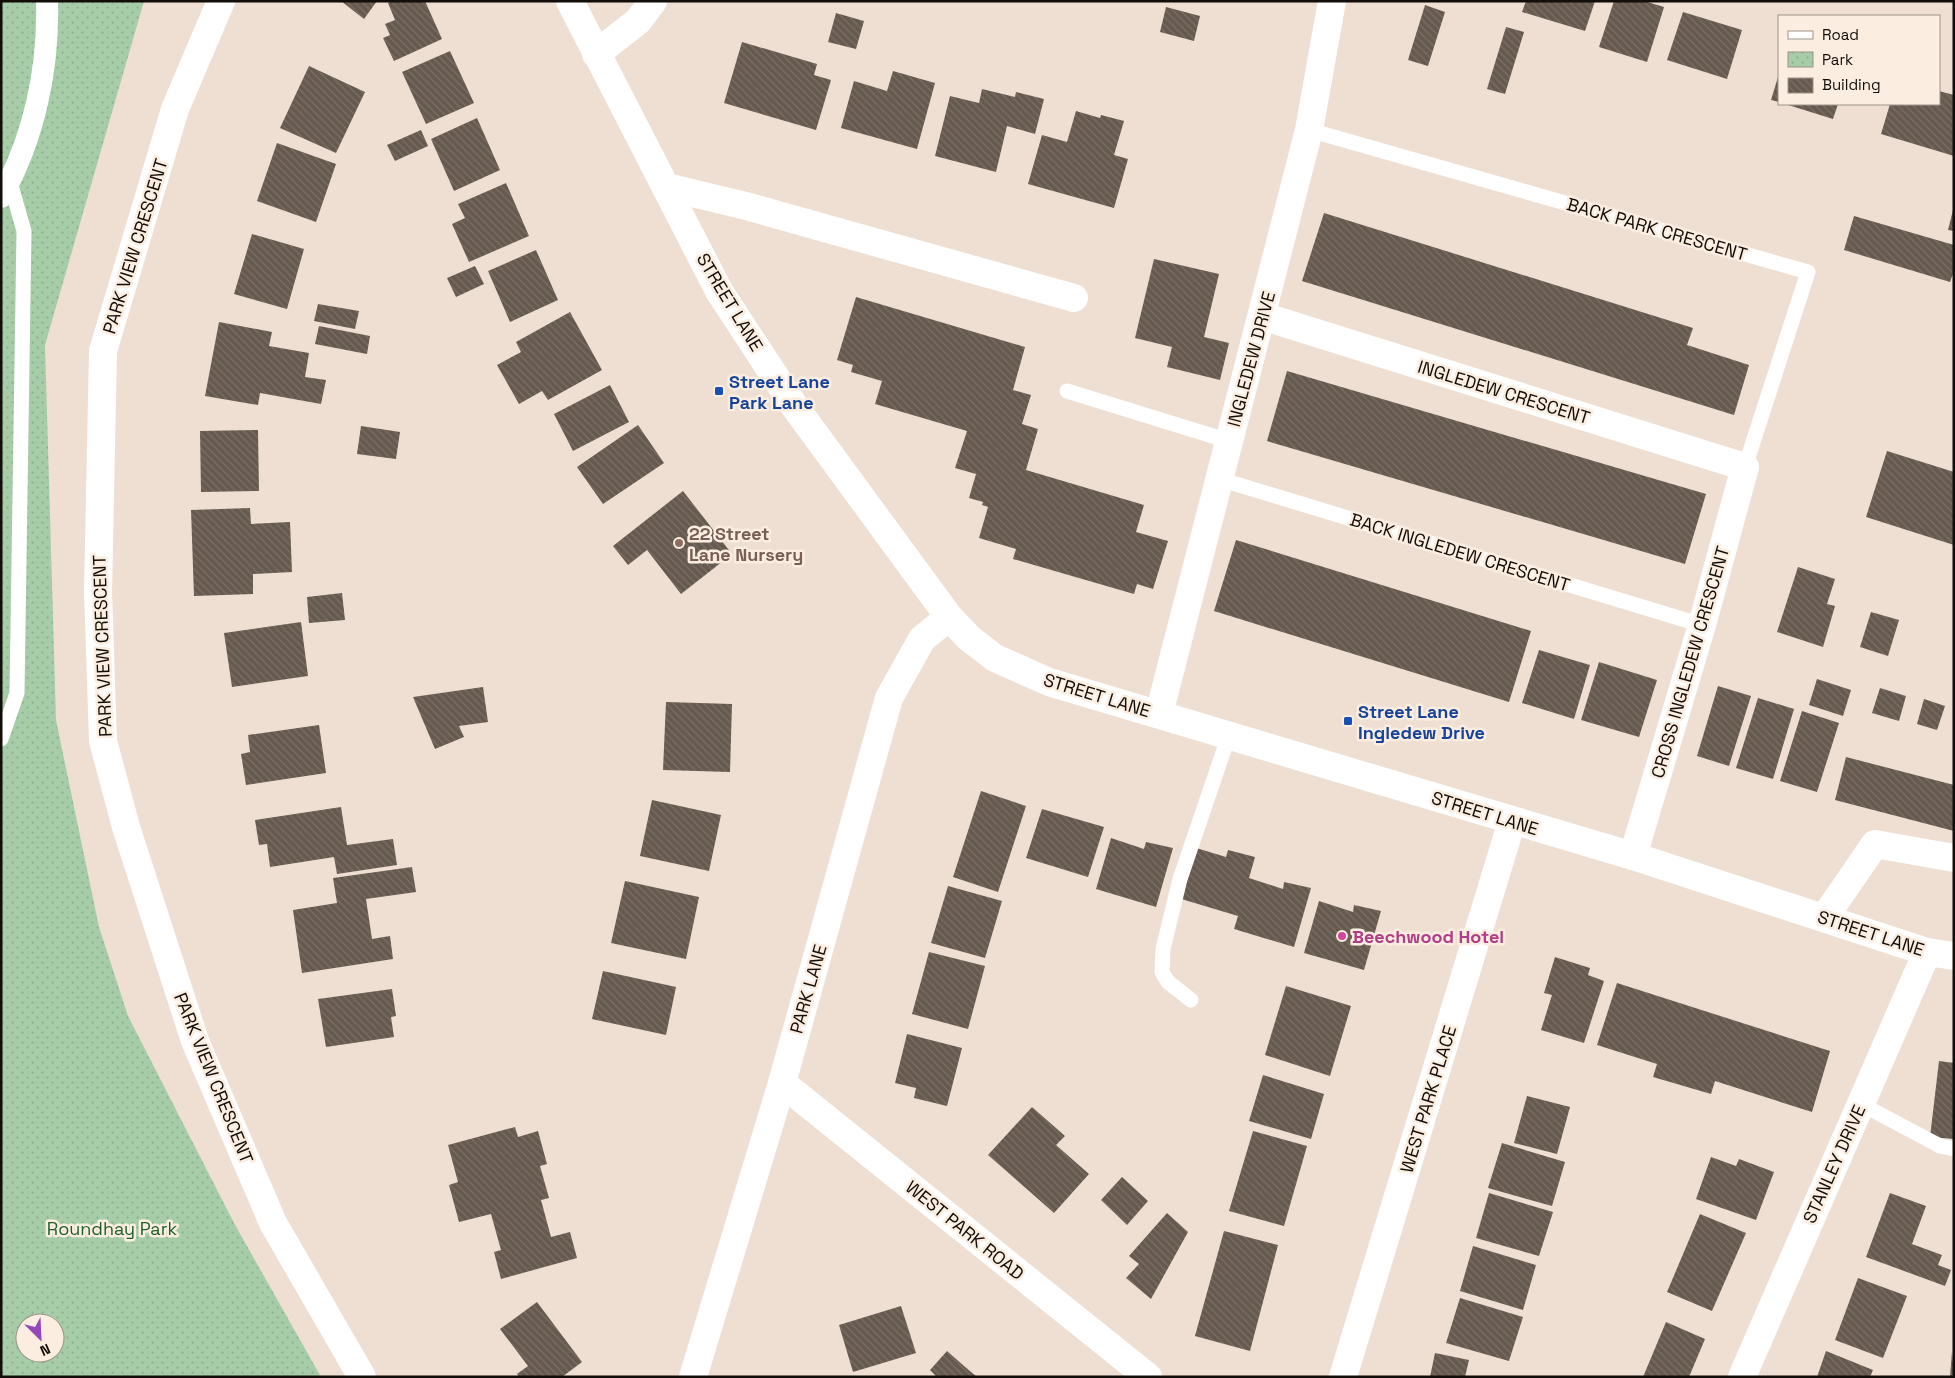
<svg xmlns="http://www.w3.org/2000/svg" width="1955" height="1378" font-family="'Space Grotesk',sans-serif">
<defs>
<pattern id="park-dots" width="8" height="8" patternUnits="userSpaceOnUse" patternTransform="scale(1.25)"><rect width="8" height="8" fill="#a6cda8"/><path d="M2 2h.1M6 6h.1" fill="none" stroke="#8eaf8f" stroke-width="1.8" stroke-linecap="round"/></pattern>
<pattern id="building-back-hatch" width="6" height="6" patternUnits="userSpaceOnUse" patternTransform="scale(1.25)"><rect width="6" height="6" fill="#66594e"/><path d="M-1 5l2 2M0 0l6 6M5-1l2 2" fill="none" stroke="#7a7068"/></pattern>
</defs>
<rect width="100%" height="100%" fill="#eedfd2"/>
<!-- park -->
<path fill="url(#park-dots)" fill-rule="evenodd" d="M1 1H144L45 345 56 720 99 927 128 1016 234 1223 321 1377H1ZM25 1323H55V1353H25Z"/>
<!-- building -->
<path fill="url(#building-back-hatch)" d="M341 1H377L364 19Z
M392 1H425L442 39 394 61 383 38 390 35 385 24 395 20 388 3Z
M1526 1H1595L1585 31 1522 12Z
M1614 1H1644L1664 7 1647 62 1599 47Z
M1425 5 1445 12 1428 66 1408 60Z
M1166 7 1200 16 1194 41 1160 32Z
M1683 12 1742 30 1727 79 1667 60Z
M836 13 864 21 856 49 828 42Z
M1506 27 1524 32 1505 94 1487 89Z
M742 42 817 64 814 75 831 80 816 130 724 103Z
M450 51 474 103 426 124 402 72Z
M309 66 365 92 336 153 280 128Z
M893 71 935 83 917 149 841 128 854 81 887 91Z
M1778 77H1779V102L1771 100Z
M982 89 1015 97 1016 92 1044 99 1035 134 1007 126 996 172 935 156 950 96 979 103Z
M1939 91 1954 95V156L1881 134 1890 104H1939Z
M1785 104H1838L1833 119Z
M1076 111 1100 118 1101 115 1124 121 1114 155 1128 159 1114 208 1028 184 1042 135 1067 142Z
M477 118 500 170 454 191 431 139Z
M421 130 428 146 395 161 387 145Z
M277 143 336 164 316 222 257 201Z
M506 183 529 236 469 262 452 224 465 218 458 204Z
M1953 210H1954V231L1948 230Z
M1324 213 1693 328 1687 345 1749 365 1734 415 1302 281Z
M1854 216 1954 245V271L1950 282 1844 250Z
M252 234 304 249 287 309 234 294Z
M536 250 558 300 510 322 488 271Z
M1154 259 1219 274 1204 337 1229 343 1220 380 1167 367 1172 347 1135 338Z
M475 266 484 284 456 297 447 278Z
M856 297 1025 347 1013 390 1031 395 1022 424 1038 429 1026 470 1144 505 1136 532 1168 541 1153 589 1137 584 1134 594 1013 559 1016 549 979 538 988 507 982 505 983 502 969 498 976 474 955 468 967 431 875 404 882 381 851 372 853 365 837 360Z
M318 304 359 311 355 329 314 321Z
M570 312 602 370 548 400 542 391 519 404 497 365 521 352 516 342Z
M219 322 272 332 269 346 309 353 305 377 326 380 321 404 260 393 258 405 205 396Z
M319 326 370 336 367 354 315 344Z
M1287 371 1706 494 1685 564 1267 441Z
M610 385 629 422 573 451 554 414Z
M638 425 664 463 603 504 577 467Z
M361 426 400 432 396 459 357 454Z
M258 430 259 491 201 492 200 431Z
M1887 451 1954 472V545L1866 517Z
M683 491 732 554 681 594 647 550 628 565 613 546Z
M250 508 251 524 290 522 292 572 253 574V594L194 596 191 510Z
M1236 540 1531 631 1509 702 1214 611Z
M1798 567 1835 579 1827 604 1835 606 1823 647 1777 632Z
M342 593 345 620 309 623 307 597Z
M1871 612 1899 620 1888 656 1860 647Z
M301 622 308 676 232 687 224 633Z
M1539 650 1590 665 1574 719 1522 703Z
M1599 662 1657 680 1639 737 1581 720Z
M1817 679 1851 690 1843 716 1809 705Z
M1718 686 1751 696 1729 766 1697 756Z
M483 687 488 722 459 726 464 737 435 749 413 697Z
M1880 688 1906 696 1899 721 1872 713Z
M1758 698 1794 709 1773 779 1736 768Z
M1924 699 1945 706 1937 730 1917 724Z
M666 702 732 704 730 772 663 770Z
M1802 711 1839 723 1817 792 1780 781Z
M319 725 326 773 246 785 241 754 250 752 248 735Z
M1846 757 1954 785V831L1835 800Z
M981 791 1026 806 998 892 953 877Z
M652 800 721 815 709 871 640 856Z
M341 807 347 845 393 839 397 865 337 874 334 857 270 867 267 844 259 845 255 820Z
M1042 809 1104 827 1088 877 1026 858Z
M1111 838 1144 849 1146 842 1173 848 1156 907 1096 889Z
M1193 847 1226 857 1228 850 1255 857 1249 878 1283 889 1284 882 1311 888 1294 947 1234 929 1238 916 1178 898Z
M412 867 416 892 366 899 372 939 390 936 393 959 302 973 293 910 337 903 333 878Z
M625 881 699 897 686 959 611 943Z
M948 886 1002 901 985 958 931 943Z
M1319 901 1353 912 1354 905 1381 911 1364 970 1304 953Z
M929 952 985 966 968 1029 912 1014Z
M1555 957 1590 968 1588 975 1604 981 1584 1043 1541 1030 1552 995 1544 993Z
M603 971 676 987 666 1035 592 1019Z
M1617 983 1830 1051 1812 1112 1715 1081 1711 1094 1653 1077 1657 1064 1597 1045Z
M1286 986 1351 1006 1330 1076 1265 1055Z
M392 989 396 1016 391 1017 394 1037 326 1047 318 999Z
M907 1034 962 1048 947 1106 914 1098 916 1088 895 1083Z
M1939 1061 1954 1063V1139L1930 1137Z
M1263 1075 1324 1094 1311 1139 1249 1121Z
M1527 1096 1570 1107 1557 1154 1514 1143Z
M1032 1107 1065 1136 1056 1145 1089 1174 1054 1213 988 1155Z
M515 1127 518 1137 538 1131 547 1164 540 1166 549 1198 541 1200 551 1237 570 1232 577 1258 501 1279 494 1252 501 1250 491 1214 459 1222 449 1185 458 1182 448 1145Z
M1253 1131 1307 1146 1284 1226 1229 1211Z
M1502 1143 1565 1162 1552 1206 1488 1188Z
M1711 1157 1736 1166 1739 1159 1774 1172 1756 1220 1696 1199Z
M1122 1177 1148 1201 1127 1225 1101 1200Z
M1489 1193 1553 1212 1539 1256 1476 1238Z
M1890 1193 1926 1206 1912 1244 1942 1255 1938 1265 1951 1270 1945 1286 1866 1257Z
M1167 1213 1188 1232 1151 1299 1126 1278 1139 1264 1129 1256Z
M1700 1214 1746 1233 1712 1311 1667 1292Z
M1224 1231 1278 1245 1250 1351 1195 1336Z
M1473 1246 1536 1265 1523 1310 1460 1291Z
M1858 1278 1907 1296 1883 1358 1835 1340Z
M1460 1298 1523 1317 1509 1361 1446 1343Z
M537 1302 582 1362 562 1377H519L517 1374 528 1366 500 1329Z
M901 1306 916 1353 853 1372 839 1325Z
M1666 1322 1705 1339 1689 1377H1643Z
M947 1351 964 1366 977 1377H937L930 1370Z
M1826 1351 1873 1370 1870 1377H1817Z
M1952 1351 1954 1377H1950Z
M1435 1353 1469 1360 1465 1377H1430Z"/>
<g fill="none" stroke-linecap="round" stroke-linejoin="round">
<!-- service -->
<path stroke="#fff" stroke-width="15" d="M1309 130 1808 272 1745 467
M1067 391 1229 441
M1219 479 1702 625
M1 739 17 693 24 231 10 182
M1191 1000 1168 982 1162 972 1163 949 1180 879 1229 735
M1861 1104 1940 1146 1954 1149"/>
<!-- pedestrian -->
<path stroke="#fff" stroke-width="22" d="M1 197C34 139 49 68 47 1"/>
<!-- minor -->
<path stroke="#fff" stroke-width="28" d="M221 1 175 109 103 351 98 591 103 741 126 827 195 1041 273 1223 362 1377
M667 187 746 206 1074 298
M1262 316 1745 467 1702 625 1633 856
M1159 714 1309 130 1332 1
M1824 918 1875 844 1954 858
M782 1083 1148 1377
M1343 1377 1512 821
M1742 1377 1927 952"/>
<!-- tertiary -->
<path stroke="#fff" stroke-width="28" d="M570 1 719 291 795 407 949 617 969 638 995 658 1049 682 1633 856 1927 952 1954 956
M596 54 638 21 653 1
M693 1377 782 1083 889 698 922 639 949 617"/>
</g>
<!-- markers -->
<g fill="#1a4fb4" stroke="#fbeddf" stroke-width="2">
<rect x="714" y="386" width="10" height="10" rx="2.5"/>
<rect x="1343" y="716" width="10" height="10" rx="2.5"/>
</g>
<circle fill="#8d6e63" stroke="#fbeddf" stroke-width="2" cx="679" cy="543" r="5"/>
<circle fill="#d1479c" stroke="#fbeddf" stroke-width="2" cx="1342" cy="936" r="5"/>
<g text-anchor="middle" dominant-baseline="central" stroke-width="5" stroke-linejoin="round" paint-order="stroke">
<!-- street labels -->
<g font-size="18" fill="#120d09" stroke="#fbeddf">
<text transform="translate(1657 229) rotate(16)">BACK PARK CRESCENT</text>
<text transform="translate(135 246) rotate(-73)">PARK VIEW CRESCENT</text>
<text transform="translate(730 302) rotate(59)">STREET LANE</text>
<text transform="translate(1251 359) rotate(-75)">INGLEDEW DRIVE</text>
<text transform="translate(1504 392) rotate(17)">INGLEDEW CRESCENT</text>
<text transform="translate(1460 552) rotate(17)">BACK INGLEDEW CRESCENT</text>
<text transform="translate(102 646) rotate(-92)">PARK VIEW CRESCENT</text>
<text transform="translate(1690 662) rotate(-74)">CROSS INGLEDEW CRESCENT</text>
<text transform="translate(1097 695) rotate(17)">STREET LANE</text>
<text transform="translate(1485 813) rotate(17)">STREET LANE</text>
<text transform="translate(1871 933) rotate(18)">STREET LANE</text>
<text transform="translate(808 989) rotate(-74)">PARK LANE</text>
<text transform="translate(214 1078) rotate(68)">PARK VIEW CRESCENT</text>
<text transform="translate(1428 1099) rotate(-73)">WEST PARK PLACE</text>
<text transform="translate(1834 1164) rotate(-66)">STANLEY DRIVE</text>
<text transform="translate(965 1230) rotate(39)">WEST PARK ROAD</text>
</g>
<!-- transit labels -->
<g font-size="18" font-weight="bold" fill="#164399" stroke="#fbeddf" text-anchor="start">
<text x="729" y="381">Street Lane<tspan x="729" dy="21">Park Lane</tspan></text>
<text x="1358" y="711">Street Lane<tspan x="1358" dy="21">Ingledew Drive</tspan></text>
</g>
<!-- education labels -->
<g font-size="18" font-weight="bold" fill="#785e54" stroke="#fbeddf" text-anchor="start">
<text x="689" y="533">22 Street<tspan x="689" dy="21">Lane Nursery</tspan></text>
</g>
<!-- hotel labels -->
<g font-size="18" font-weight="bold" fill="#b23c85" stroke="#fbeddf" text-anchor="start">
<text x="1352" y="936">Beechwood Hotel</text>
</g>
<!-- park labels -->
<g font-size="18" fill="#1d5f27" stroke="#fbeddf">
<text x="112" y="1228">Roundhay Park</text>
</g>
</g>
<!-- border -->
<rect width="1955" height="1378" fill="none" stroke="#120d09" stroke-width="5"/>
<!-- legend -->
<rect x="1778" y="15" width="162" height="90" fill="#fbeddf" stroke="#9e9389"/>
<rect x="1788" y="31" width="25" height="8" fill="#ffffff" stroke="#9e9389"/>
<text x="1822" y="40" font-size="15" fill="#120d09">Road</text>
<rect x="1788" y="52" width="25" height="15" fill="url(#park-dots)" stroke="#9e9389"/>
<text x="1822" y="65" font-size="15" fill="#120d09">Park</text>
<rect x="1788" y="78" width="25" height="15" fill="url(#building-back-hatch)" stroke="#9e9389"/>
<text x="1822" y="90" font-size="15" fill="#120d09">Building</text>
<!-- north arrow -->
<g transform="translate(40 1338) rotate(156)"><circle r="24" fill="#fbeddf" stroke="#9e9389"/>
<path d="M0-4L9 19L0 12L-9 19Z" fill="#9448ba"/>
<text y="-8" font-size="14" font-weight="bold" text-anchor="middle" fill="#120d09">N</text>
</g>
</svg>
